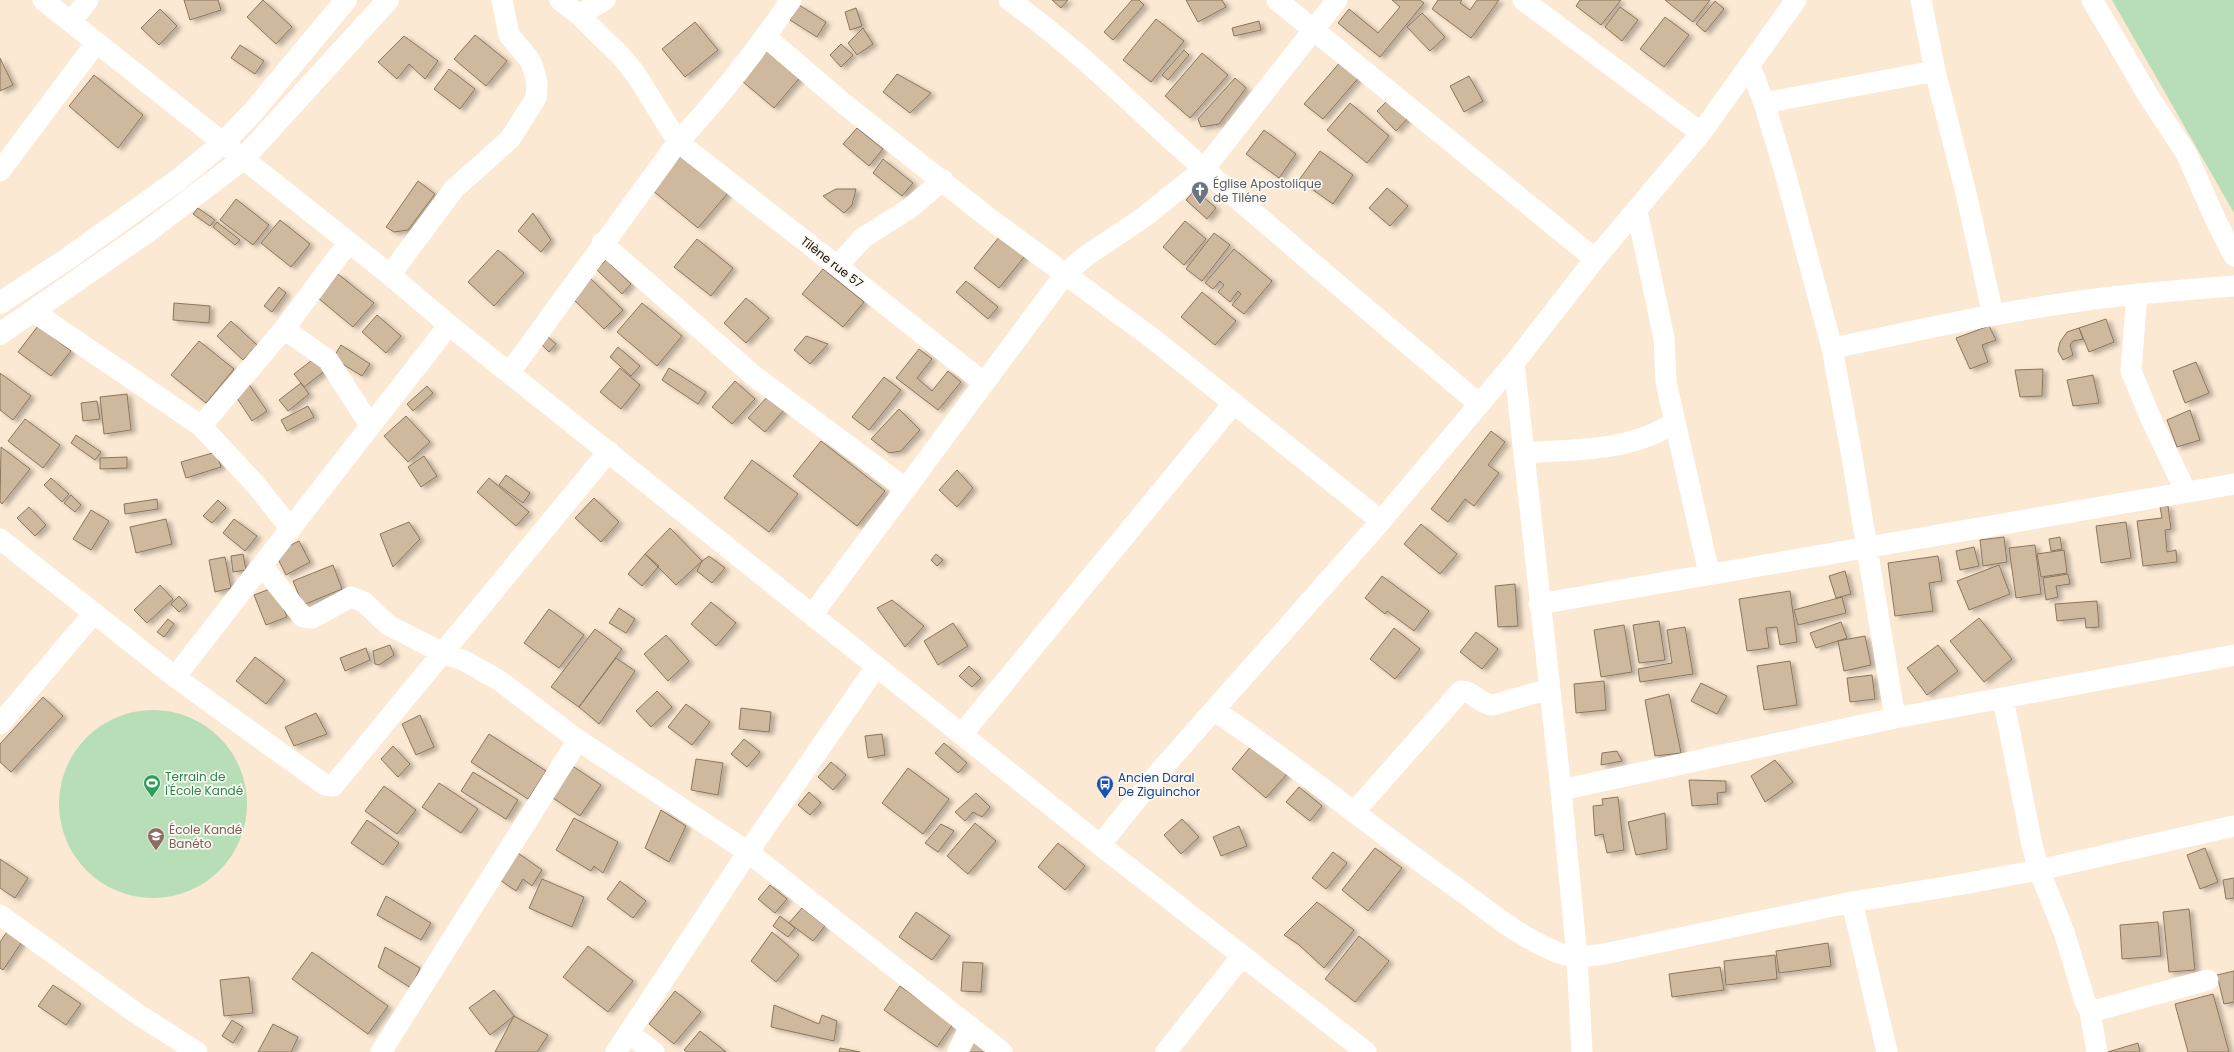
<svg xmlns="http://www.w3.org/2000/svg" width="2234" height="1052" font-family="Poppins,sans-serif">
<defs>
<filter id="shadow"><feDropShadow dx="4.5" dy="2.5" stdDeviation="2" flood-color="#0004"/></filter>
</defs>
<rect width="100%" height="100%" fill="#fce9d3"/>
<!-- green -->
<path fill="#b7deb7" d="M2112 0H2234V213Z
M59 804a94 94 0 1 1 188 0a94 94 0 1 1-188 0Z"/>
<!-- building -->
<path fill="#cfb99e" stroke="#8a765d" filter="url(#shadow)" d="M184 0H218L221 10 190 20Z
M263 0 292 27 276 44 247 17Z
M1052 0H1068L1061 8Z
M1132 0H1139L1144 5 1113 40 1104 32Z
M1186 0H1222L1226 7 1198 22Z
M1392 0H1420L1424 3 1380 57 1338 23 1349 9 1378 33 1400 7Z
M1438 0H1462L1460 3 1470 10 1477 0H1499L1471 38 1432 9Z
M1580 0H1621L1601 25 1576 6Z
M1665 0H1710L1693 22Z
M1715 1 1724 9 1705 32 1696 24Z
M799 5 826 22 817 37 790 20Z
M1620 7 1638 20 1622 41 1605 27Z
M856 8 862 26 850 30 845 12Z
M160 9 177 26 159 45 141 28Z
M1422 13 1445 37 1430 51 1407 27Z
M1665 17 1689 35 1664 67 1640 49Z
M1156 19 1184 41 1151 82 1123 60Z
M1259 21 1261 30 1234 36 1232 28Z
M695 22 718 50 685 77 662 49Z
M863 28 873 44 857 55 848 43Z
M475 35 507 61 486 86 454 59Z
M404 36 438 61 425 79 409 64 397 79 378 62Z
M841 44 853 55 841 67 830 55Z
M240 45 264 61 255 74 231 58Z
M771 47 803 74 774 108 742 81Z
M1184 50 1189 55 1168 80 1162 75Z
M1202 53 1228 75 1190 118 1165 96Z
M0 58 13 85 0 91Z
M1342 60 1361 75 1323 119 1304 104Z
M449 69 475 89 460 109 434 89Z
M897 74 931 93 910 113 883 92Z
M94 75 143 115 118 148 69 106Z
M1469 76 1483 101 1464 112 1450 86Z
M1235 78 1246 88 1219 124 1201 127 1198 119Z
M1389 99 1408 118 1396 131 1377 111Z
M1350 103 1389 136 1367 163 1327 130Z
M857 128 883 149 869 166 843 144Z
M1264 130 1296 154 1279 178 1246 154Z
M1320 151 1353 175 1333 204 1299 180Z
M682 155 728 193 698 228 652 190Z
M883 159 913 183 902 196 873 173Z
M418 181 435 194 408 230 394 232 386 227Z
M1387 188 1408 206 1390 226 1369 208Z
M836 189H856L852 205 844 213 823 196Z
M1195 190 1216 208 1207 219 1186 200Z
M236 199 269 225 253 245 220 220Z
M198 208 215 220 210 226 193 214Z
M533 213 551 240 541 252 518 231Z
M280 220 310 244 291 267 261 243Z
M1185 221 1206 239 1184 265 1163 247Z
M217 222 240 240 235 245 213 227Z
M1214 233 1230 245 1202 281 1186 269Z
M1000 236 1025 256 999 288 974 268Z
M697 239 733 268 711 296 674 267Z
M1234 249 1272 281 1244 314 1232 305 1241 294 1238 291 1230 302 1218 292 1224 285 1220 281 1213 289 1205 283Z
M498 250 524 273 494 306 468 282Z
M606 260 631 284 622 294 597 270Z
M823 269 864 302 843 327 802 294Z
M338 274 374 303 353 327 318 298Z
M589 277 623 310 604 329 570 296Z
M966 281 998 307 988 319 956 292Z
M279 287 286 293 272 312 264 306Z
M1202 292 1236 321 1215 345 1181 317Z
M746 298 769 318 746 343 724 323Z
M174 303 210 306 209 323 173 320Z
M642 303 682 336 657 366 617 332Z
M377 315 401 336 386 353 362 332Z
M2106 319 2114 342 2089 352 2079 328Z
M231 321 257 345 243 360 217 336Z
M38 326 71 351 51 376 18 352Z
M1989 326 1996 340 1982 345 1988 362 1970 369 1956 338Z
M2079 328 2083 339 2073 341 2070 345 2073 355 2063 360 2058 351 2060 342 2067 332Z
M547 336 556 344 549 352 540 343Z
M806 336 828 344 810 364 794 350Z
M199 341 234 369 206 403 171 375Z
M341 345 370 364 362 376 333 358Z
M618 347 640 366 631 376 610 357Z
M919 349 932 359 917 378 932 391 948 371 961 382 938 410 896 378Z
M316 357 326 370 304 387 294 374Z
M2196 362 2209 393 2185 403 2173 371Z
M620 368 640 385 621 409 600 392Z
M669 368 706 392 698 404 662 380Z
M2043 369 2042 396 2020 397 2015 370Z
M0 373 31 396 13 420 0 410Z
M2093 375 2099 403 2073 406 2067 380Z
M884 377 901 390 869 430 852 417Z
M735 381 755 399 732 424 712 407Z
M248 383 267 411 252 421 233 392Z
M301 383 309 394 288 411 279 400Z
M427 386 433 393 413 411 407 404Z
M127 394 131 430 104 434 100 397Z
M768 396 784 410 765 432 748 418Z
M97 401 100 419 83 421 81 403Z
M308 406 314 417 287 431 281 420Z
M899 409 920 430 901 451 889 453 871 439Z
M2190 410 2200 440 2177 447 2167 420Z
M406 416 430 442 408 462 384 436Z
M25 419 60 445 43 468 8 441Z
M1491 431 1505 442 1488 465 1499 473 1474 506 1465 499 1448 522 1431 509Z
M76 435 101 452 95 460 71 443Z
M821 441 885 491 857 526 793 476Z
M1 447 30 469 2 504 0 502Z
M216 452 221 467 186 478 181 462Z
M424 456 437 476 421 487 408 467Z
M127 457V468L100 469V458Z
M752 460 798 494 769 532 724 498Z
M957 470 973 488 957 507 939 490Z
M506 475 530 493 523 503 499 485Z
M51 478 69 494 62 502 44 485Z
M489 478 529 512 516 526 477 492Z
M71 495 81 505 75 512 64 503Z
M594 498 619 522 601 542 575 518Z
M157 499 158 509 125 514 124 504Z
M218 500 226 508 212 523 203 516Z
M2168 506 2171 529 2165 530 2167 552 2176 550 2177 562 2143 566 2137 521 2162 518 2160 507Z
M29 507 46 525 35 536 17 518Z
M91 510 109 521 91 550 73 539Z
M166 519 172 544 136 553 130 527Z
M234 519 257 536 245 551 223 533Z
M409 522 420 539 393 567 380 534Z
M2126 522 2131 558 2101 563 2096 526Z
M1421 524 1457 554 1440 574 1404 544Z
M670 528 702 561 676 585 645 554Z
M2004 537 2007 562 1983 566 1980 540Z
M2060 537 2062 549 2051 551 2049 539Z
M299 541 310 562 286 575 275 553Z
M2035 545 2041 594 2016 598 2009 548Z
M1974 547 1979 566 1960 570 1956 551Z
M2064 550 2067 573 2041 577 2037 554Z
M243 554 246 570 233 572 231 556Z
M645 554 659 566 642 586 628 574Z
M936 554 943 560 937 566 931 560Z
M709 556 725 568 712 583 697 571 702 561Z
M1938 556 1942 581 1929 583 1933 611 1895 616 1888 563Z
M225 557 231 588 215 592 209 560Z
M333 565 342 589 303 605 293 581Z
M1999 565 2010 594 1969 610 1957 581Z
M1845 571 1851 594 1836 598 1829 576Z
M2068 574 2070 584 2056 586 2058 597 2046 600 2043 578Z
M1382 576 1429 611 1414 631 1387 611 1385 614 1365 598Z
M1515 584 1518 626 1498 627 1495 586Z
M160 585 173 599 147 623 134 610Z
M275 587 287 617 266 625 254 595Z
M1790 591 1797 642 1780 645 1777 627 1766 628 1769 648 1747 651 1739 599Z
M179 596 187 605 179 612 171 604Z
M1842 597 1846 613 1798 625 1794 610Z
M892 600 924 626 905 647 877 608Z
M2097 601 2099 627 2086 628 2085 618 2057 621 2055 604Z
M711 602 736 623 716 646 691 624Z
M619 608 635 619 626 633 609 623Z
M549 609 584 635 559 668 524 643Z
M1979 618 2012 659 1984 682 1950 641Z
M168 619 174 624 164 637 157 632Z
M1659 621 1665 660 1639 663 1633 625Z
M1841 622 1847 638 1816 648 1810 633Z
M953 623 968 646 938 665 924 641Z
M1624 625 1632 672 1601 677 1594 630Z
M1685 627 1693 674 1640 682 1638 669 1672 663 1667 630Z
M1394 628 1420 649 1395 679 1370 659Z
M595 629 622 649 579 707 551 687Z
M1476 632 1498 649 1482 669 1460 652Z
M666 635 689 661 668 681 644 654Z
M1865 636 1871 665 1844 671 1838 641Z
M390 645 394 655 379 665 375 664 373 651Z
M1938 645 1958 671 1927 695 1907 668Z
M366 648 370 660 345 671 340 658Z
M255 657 285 680 266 704 236 681Z
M616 658 635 671 599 724 579 707Z
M1790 661 1797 705 1764 710 1757 666Z
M969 666 981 678 972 687 959 676Z
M1872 675 1875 699 1850 702 1847 678Z
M1604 681 1606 710 1576 713 1574 684Z
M1701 683 1727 696 1717 714 1691 701Z
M657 691 672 707 651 727 636 711Z
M1669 694 1681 753 1655 756 1645 700Z
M43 697 63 716 11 772 0 762V744Z
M686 704 710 722 692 745 668 727Z
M741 708 771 712 769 732 739 729Z
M316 713 327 734 294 746 285 727Z
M420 715 434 747 416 755 402 724Z
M489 734 546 771 528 799 471 762Z
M882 734 885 755 868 758 865 736Z
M744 739 760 752 747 767 731 754Z
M944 743 967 763 958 773 935 753Z
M1253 744 1287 774 1266 798 1232 769Z
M393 746 410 764 398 777 381 759Z
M1617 751 1622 761 1601 765 1602 753Z
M696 759 723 763 718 795 691 790Z
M1775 760 1793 782 1765 802 1751 776Z
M831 762 846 775 833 790 818 777Z
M571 765 601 785 580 816 550 796Z
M908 768 949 799 923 834 882 803Z
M473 772 518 800 506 819 461 791Z
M1689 780 1726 781V792L1717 793 1718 804 1692 806Z
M439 783 478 809 461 833 422 807Z
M384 786 416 810 397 834 365 811Z
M1299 787 1322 806 1310 821 1286 802Z
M809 792 821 803 810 815 798 805Z
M976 793 990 807 982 817 973 812 965 821 955 812Z
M1618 797 1624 850 1607 853 1603 834 1595 836 1593 806 1603 805 1602 799Z
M661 810 686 826 669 862 645 848Z
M1665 813 1667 849 1636 855 1628 822Z
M574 818 618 842 603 873 594 866 591 871 556 850Z
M1182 819 1199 837 1181 854 1164 835Z
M367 820 399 843 383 865 351 843Z
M975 823 996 841 968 874 947 856Z
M941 824 954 831 938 852 925 843Z
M1239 826 1247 846 1221 856 1213 837Z
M1058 843 1085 866 1065 890 1038 867Z
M1375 848 1402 868 1368 911 1342 890Z
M2205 848 2218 882 2200 889 2187 855Z
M1333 852 1347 863 1326 889 1312 878Z
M518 853 542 870 532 886 523 879 516 891 500 880Z
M0 859 28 878 15 898 0 888Z
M2234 878V898L2226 899 2223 880Z
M542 879 584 897 572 927 529 908Z
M620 881 646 901 633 918 607 899Z
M770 885 787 899 775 913 758 899Z
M386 896 431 923 421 940 377 915Z
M1317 902 1354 930 1324 968 1298 944 1284 935Z
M802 908 825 926 813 941 789 923Z
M2189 909 2195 970 2169 972 2163 912Z
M916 912 950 936 932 960 899 937Z
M780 916 795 928 788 937 773 926Z
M2158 922 2161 956 2122 959 2120 925Z
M9 929 24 939 3 970 0 968V942Z
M772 932 799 955 776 982 751 961Z
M1359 936 1389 961 1355 1002 1325 979Z
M1828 943 1831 966 1779 973 1776 951Z
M588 946 633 981 608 1012 563 977Z
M385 947 420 968 411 988 378 967Z
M312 952 388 1006 368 1034 292 979Z
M1775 955 1777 979 1726 985 1724 961Z
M963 962 983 963 981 992 961 991Z
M1720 967 1724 990 1672 997 1669 974Z
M2234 971V1002L2224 1004 2217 975Z
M249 977 253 1013 224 1016 220 980Z
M53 985 81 1004 66 1025 38 1006Z
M900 986 953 1024 937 1047 884 1010Z
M494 990 514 1016 490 1035 469 1008Z
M675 991 701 1012 674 1044 649 1024Z
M2213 994 2229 1052H2188L2175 1004Z
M774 1005 819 1024 822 1015 837 1021 834 1041 771 1027Z
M514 1016 548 1035 537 1052H495Z
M232 1020 243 1027 233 1043 222 1036Z
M273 1024 298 1037 291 1052H258Z
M700 1031 726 1052H687L684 1050Z
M975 1038 988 1052H969Z
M2138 1043 2140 1052H2108Z
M840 1048 860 1052H839Z"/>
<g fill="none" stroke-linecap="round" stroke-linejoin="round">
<!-- minor -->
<path stroke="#fff" stroke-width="21" d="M43 0 390 275 449 325 1100 845 1366 1052
M560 0 579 15 621 56 635 73 678 142 837 266 984 383
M1009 0C1080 50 1139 112 1204 169 1294 249 1387 326 1479 404
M1277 0 1595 259
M1523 0 1701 133
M1921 0 1935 71 1966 193 1993 315
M2092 0 2149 97 2186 153 2217 223 2234 256
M579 15 605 0
M71 22 88 0
M766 37 843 103 990 219 1152 338 1381 521
M1750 66 1764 103 1784 169 1832 348 1852 457 1895 718
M1764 103 1935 71
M0 171 96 43
M1637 211 1664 338 1666 382 1709 573
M602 243 754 376 906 489
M837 266 863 238 910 208 943 180
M390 275 454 189 510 139 536 98 537 83 533 67 529 59 509 35 502 0
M2137 294 2131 371 2151 419 2186 492
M34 312 201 426 256 485 291 529
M284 329 328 360 370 425
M1832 348C1912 332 1992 313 2074 302 2127 294 2180 290 2234 286
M1514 363 1561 790 1577 957 1582 1052
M510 372 678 142C719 98 757 50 791 0
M201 426 284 329 348 243
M1525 453C1576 449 1631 452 1675 422
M0 539 175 677 325 785 333 786 609 451
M262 566 303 617 312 618 351 597 364 602 388 625 443 653 465 661 500 681 578 740 748 852 1002 1052
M1539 604 2234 484
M812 615 1065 274 1086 256 1144 217 1204 169 1337 0
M175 677 449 325
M2003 698 2032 845 2039 870 2064 932 2085 1001 2090 1012 2097 1052
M1214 710C1297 766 1375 830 1457 888 1489 911 1524 941 1562 954 1575 959 1589 956 1604 954L1852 902 1958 885 2039 870 2234 826
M0 724 94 613
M962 734 1234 403
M1561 790 1895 718 2234 655
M1354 812 1461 691C1472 690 1481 705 1493 705L1549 689
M1100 845 1160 771 1381 521 1514 363 1595 259 1701 133 1796 0
M1852 902 1887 1052
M0 915 136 1013 197 1052
M2090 1012 2208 980
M629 1034 654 1052
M381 1052 578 740
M616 1052 748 852 876 667
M958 1052 970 1026
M1166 1052 1242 956"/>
<!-- tertiary -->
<path stroke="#fff" stroke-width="22" d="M0 303 67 259 178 180 224 142 252 113 346 0
M0 334 147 232 243 159 388 0"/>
</g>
<!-- icons -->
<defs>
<g id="church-pin" transform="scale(0.9)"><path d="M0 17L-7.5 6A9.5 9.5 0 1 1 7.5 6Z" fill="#6b7280" stroke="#fdf9f3"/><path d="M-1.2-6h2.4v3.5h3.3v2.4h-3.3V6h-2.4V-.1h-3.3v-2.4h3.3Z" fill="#fff"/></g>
<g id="stadium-pin" transform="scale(0.9)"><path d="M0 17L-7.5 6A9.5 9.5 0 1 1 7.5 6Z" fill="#2e9e5b" stroke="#fdf9f3"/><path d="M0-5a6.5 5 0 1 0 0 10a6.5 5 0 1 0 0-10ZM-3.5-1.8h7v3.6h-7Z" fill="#fff"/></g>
<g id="bus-pin" transform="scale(0.9)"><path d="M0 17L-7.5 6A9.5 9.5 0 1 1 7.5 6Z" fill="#1a4fb4" stroke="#fdf9f3"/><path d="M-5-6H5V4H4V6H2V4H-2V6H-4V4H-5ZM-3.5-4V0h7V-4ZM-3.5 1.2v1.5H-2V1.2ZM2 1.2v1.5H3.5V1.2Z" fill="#fff"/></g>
<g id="school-pin" transform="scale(0.9)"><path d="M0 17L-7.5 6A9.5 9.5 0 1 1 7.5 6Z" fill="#8d6e63" stroke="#fdf9f3"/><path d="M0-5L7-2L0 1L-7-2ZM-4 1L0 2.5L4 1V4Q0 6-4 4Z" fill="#fff"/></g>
</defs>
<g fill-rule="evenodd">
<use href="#church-pin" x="1200" y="190"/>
<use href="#stadium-pin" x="152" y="783"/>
<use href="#bus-pin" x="1105" y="784"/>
<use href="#school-pin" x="156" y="836"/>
</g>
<g text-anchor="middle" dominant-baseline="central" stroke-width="3.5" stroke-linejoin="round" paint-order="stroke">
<!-- worship labels -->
<g font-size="12" fill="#5b616d" stroke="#fdf9f3" text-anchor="start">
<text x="1213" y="183">Église Apostolique<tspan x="1213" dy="14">de Tiléne</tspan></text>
</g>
<!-- street labels -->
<g font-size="12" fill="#191108" stroke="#fdf9f3">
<text transform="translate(832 262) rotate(38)">Tilène rue 57</text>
</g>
<!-- leisure labels -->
<g font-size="12" fill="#27864d" stroke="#fdf9f3" text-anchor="start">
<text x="165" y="776">Terrain de<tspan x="165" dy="14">l'École Kandé</tspan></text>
</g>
<!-- transit labels -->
<g font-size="12" fill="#164399" stroke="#fdf9f3" text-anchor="start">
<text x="1118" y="777">Ancien Daral<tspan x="1118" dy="14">De Ziguinchor</tspan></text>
</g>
<!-- education labels -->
<g font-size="12" fill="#785e54" stroke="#fdf9f3" text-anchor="start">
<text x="169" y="829">École Kandé<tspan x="169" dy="14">Banéto</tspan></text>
</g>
</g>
</svg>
